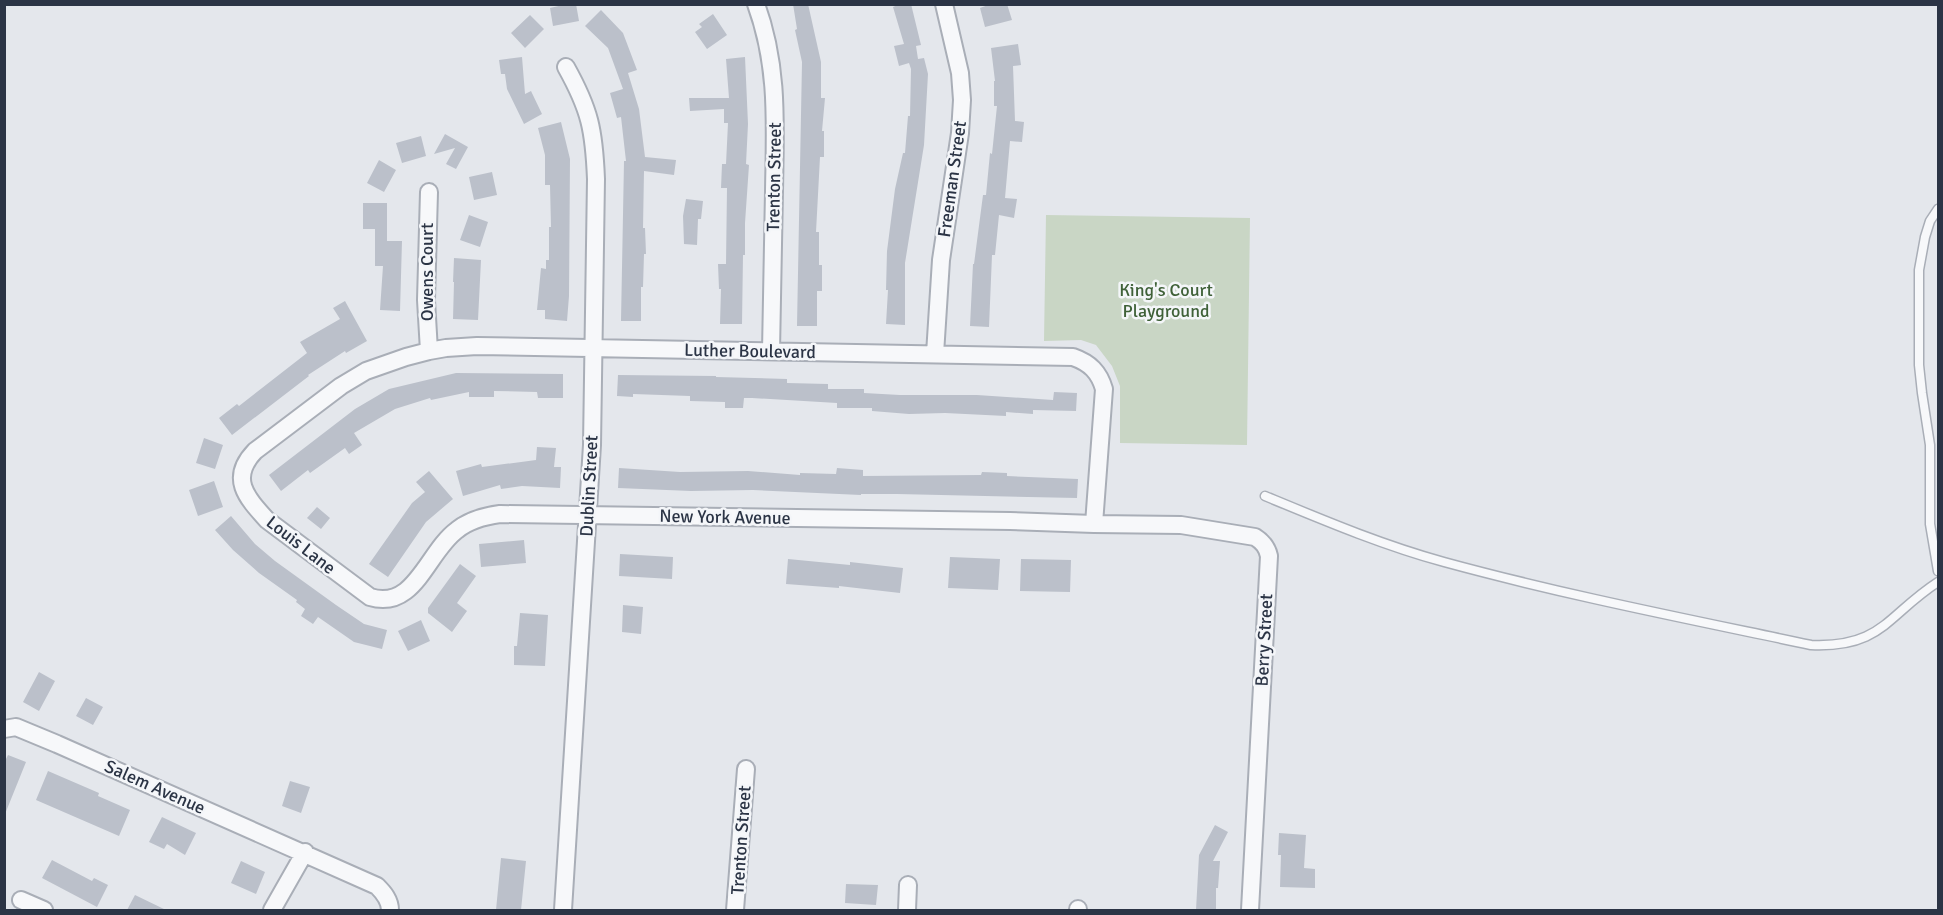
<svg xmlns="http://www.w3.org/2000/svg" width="1943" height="915" font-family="Signika,sans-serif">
<rect width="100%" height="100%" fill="#e4e7ec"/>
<!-- green -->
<path fill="#c9d6c5" d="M1046 215 1250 218 1247 445 1120 443V386L1112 366 1096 345 1081 340 1044 341Z"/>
<!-- building -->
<path fill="#bbc0ca" d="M567 4H576L579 21 553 26 550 8Z
M793 4H808L821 62V98H825L822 131H824V157H820L816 232H819V265H822V291H817V326H797L802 62 795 30 797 29Z
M900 4H911L921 45 916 46 918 59 924 58 928 74 924 145 905 263V325L886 324 888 290H886L887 251 895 189 903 153H905L908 116H910L911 69 909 63 899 66 894 46 904 44 893 7Z
M991 4H1007L1012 20 985 27 980 8Z
M601 10 623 33 637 70 628 73 639 109 645 157 676 160 674 175 644 171 643 228H645L646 254H644L643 287H641V321H621L624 161H626L621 117 617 118 610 93 623 89 608 48 585 26Z
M713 14 727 35 707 49 695 32 702 27 699 24Z
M530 15 544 29 525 48 511 33Z
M1018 44 1021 65 1013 66 1015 121 1024 122 1022 142 1010 141 1005 198 1017 199 1014 218 999 215 995 255H992L989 327 970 326 973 264H974L983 195H986L990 153 992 154 997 106H994V81H995L991 48Z
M522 57 525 94 531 91 542 114 524 124 507 89 505 74H501L499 60Z
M745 57 748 124 746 164 749 165 745 223V255H743L742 324H720L721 289H719L718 264H726L727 188H721L722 164H726L728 123H724V109L690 111 689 98H729L726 59Z
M561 122 570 159 569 296 567 321 545 319V310H537L541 268 546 269V260H549V227H551L550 185H545V155L538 128Z
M445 134 468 147 456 169 446 164 455 148 434 154Z
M421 136 426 156 402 163 396 143Z
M379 160 396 170 384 192 367 183Z
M492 172 497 195 474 200 469 177Z
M686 199 703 201 701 219H698L697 245 684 244 683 216Z
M363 203H387V241H402L400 311 380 310 383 266H375V229H363Z
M469 215 488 222 480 247 460 240Z
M454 258 481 260 478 320 453 319 454 282H453Z
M345 301 367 341 346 353 345 351 308 375 309 376 232 435 219 418 237 404 239 406 307 353 300 342 340 319 333 308Z
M456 373 563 374V398H538L537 392 494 391V397H469V392L431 400 430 398 395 409 354 433 362 445 349 454 345 448 310 473 308 470 281 491 269 475 355 409 389 389Z
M618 375 716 376V377L787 379V383L828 384V389H864V393L900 395H977L1053 400 1054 392 1077 393 1076 411 1033 410V414L1006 412V416L945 413 909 414 872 411V408H837V403L752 398H744L743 408H725V402L690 401V396L633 394V397L617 396Z
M204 438 223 445 215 469 196 463Z
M537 447 556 448 554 467H561L560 488 522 486 501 489 500 485 463 496 456 471 481 464 482 467 536 460Z
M619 468 680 472 748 471 800 475V473L836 474 837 468 863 470V476L981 475 982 472 1007 473V476L1078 479 1077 498 897 494H861V495L753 490 691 491 618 488Z
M429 471 453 499 426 522 388 577 369 564 412 503 425 492 416 482Z
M214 481 223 507 198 516 189 490Z
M317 507 330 518 321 529 307 518Z
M231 516 255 544 275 561 336 605 364 624 387 630 382 649 354 642 318 617 313 624 301 616 305 609 296 602 297 600 259 573 233 550 215 530Z
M524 540 526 563 481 567 479 544Z
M620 554 673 557 672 579 619 576Z
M950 557 1000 559 998 590 948 588Z
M788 559 850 565V562L903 568 900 593 839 586V588L786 584Z
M1021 559 1071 560 1070 592 1020 591Z
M460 564 476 576 457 603 467 611 452 632 428 613V608Z
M623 605 643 607 641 634 622 632Z
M520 613 548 615 545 666 514 665V646H517Z
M421 620 430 641 408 651 398 631Z
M39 672 55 681 39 711 23 702Z
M86 698 103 707 93 725 76 716Z
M8 755 26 762 5 814 4 763Z
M48 771 99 793 98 796 130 810 119 836 36 800Z
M290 781 310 787 301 813 282 806Z
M162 817 196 833 185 855 167 844 164 849 149 842Z
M1215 825 1228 832 1213 861H1220L1218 888H1216V910H1196L1199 855Z
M1279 833 1306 835 1304 868 1315 869V888L1280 887 1281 855H1278Z
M501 858 526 861 521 910H496Z
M52 860 92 881 94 878 108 885 97 907 42 878Z
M241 861 265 872 256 894 231 883Z
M846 884 878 885 876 905 845 903Z
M135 895 166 910H127Z"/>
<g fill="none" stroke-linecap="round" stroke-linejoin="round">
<!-- lane casing -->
<g stroke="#a9aeb7" stroke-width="11">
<path id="lane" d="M1938 209 1930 221 1925 237 1919 270V365L1922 393 1930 445V524L1938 571
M1265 496C1323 520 1382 545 1444 562 1565 595 1688 619 1811 645 1882 648 1887 615 1938 582"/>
</g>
<!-- street casing -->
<g stroke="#a9aeb7" stroke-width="20">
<path id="street" d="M756 4C779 67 775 125 774 191 773 244 772 298 771 351
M429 351 426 300 429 192
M935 354 941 260 960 133 962 100 960 73 944 4
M1094 524 1104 389C1099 372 1090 363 1073 357L477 346 446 348 429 351 406 357 366 371 341 386 255 451C229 478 246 497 267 520L370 597C415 611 427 552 457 530 469 520 485 516 500 514L1010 521 1094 524 1181 525 1255 537C1263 542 1267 547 1269 556L1250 910
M4 729 16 727 57 744 377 886C384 893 390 900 390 910
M21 900 44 910
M272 910 305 852
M563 910 592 445 596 179C594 130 590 110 566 67
M735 910 746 769
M907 910 908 885
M1078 910V909"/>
</g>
<!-- lane -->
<use href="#lane" stroke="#f7f8fa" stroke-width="8"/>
<!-- street -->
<use href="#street" stroke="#f7f8fa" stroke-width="16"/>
</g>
<g text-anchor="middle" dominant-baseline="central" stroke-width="5" stroke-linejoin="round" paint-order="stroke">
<!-- street labels -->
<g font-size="18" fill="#2b3445" stroke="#f4f6f9">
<text transform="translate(774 177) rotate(-89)">Trenton Street</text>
<text transform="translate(952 179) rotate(-82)">Freeman Street</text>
<text transform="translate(427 272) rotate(-90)">Owens Court</text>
<text transform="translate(750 351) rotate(1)">Luther Boulevard</text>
<text transform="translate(589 486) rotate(-87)">Dublin Street</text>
<text transform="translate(725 517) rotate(1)">New York Avenue</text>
<text transform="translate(301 545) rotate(38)">Louis Lane</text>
<text transform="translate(1264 640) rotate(-87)">Berry Street</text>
<text transform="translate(155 787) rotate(24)">Salem Avenue</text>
<text transform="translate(741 840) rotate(-86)">Trenton Street</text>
</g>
<!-- park labels -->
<g font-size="18" fill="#3f6138" stroke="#f4f6f9">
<text x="1166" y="290">King's Court<tspan x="1166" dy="21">Playground</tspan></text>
</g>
</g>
<!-- border -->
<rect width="1943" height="915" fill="none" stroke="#2b3445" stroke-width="12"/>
</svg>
